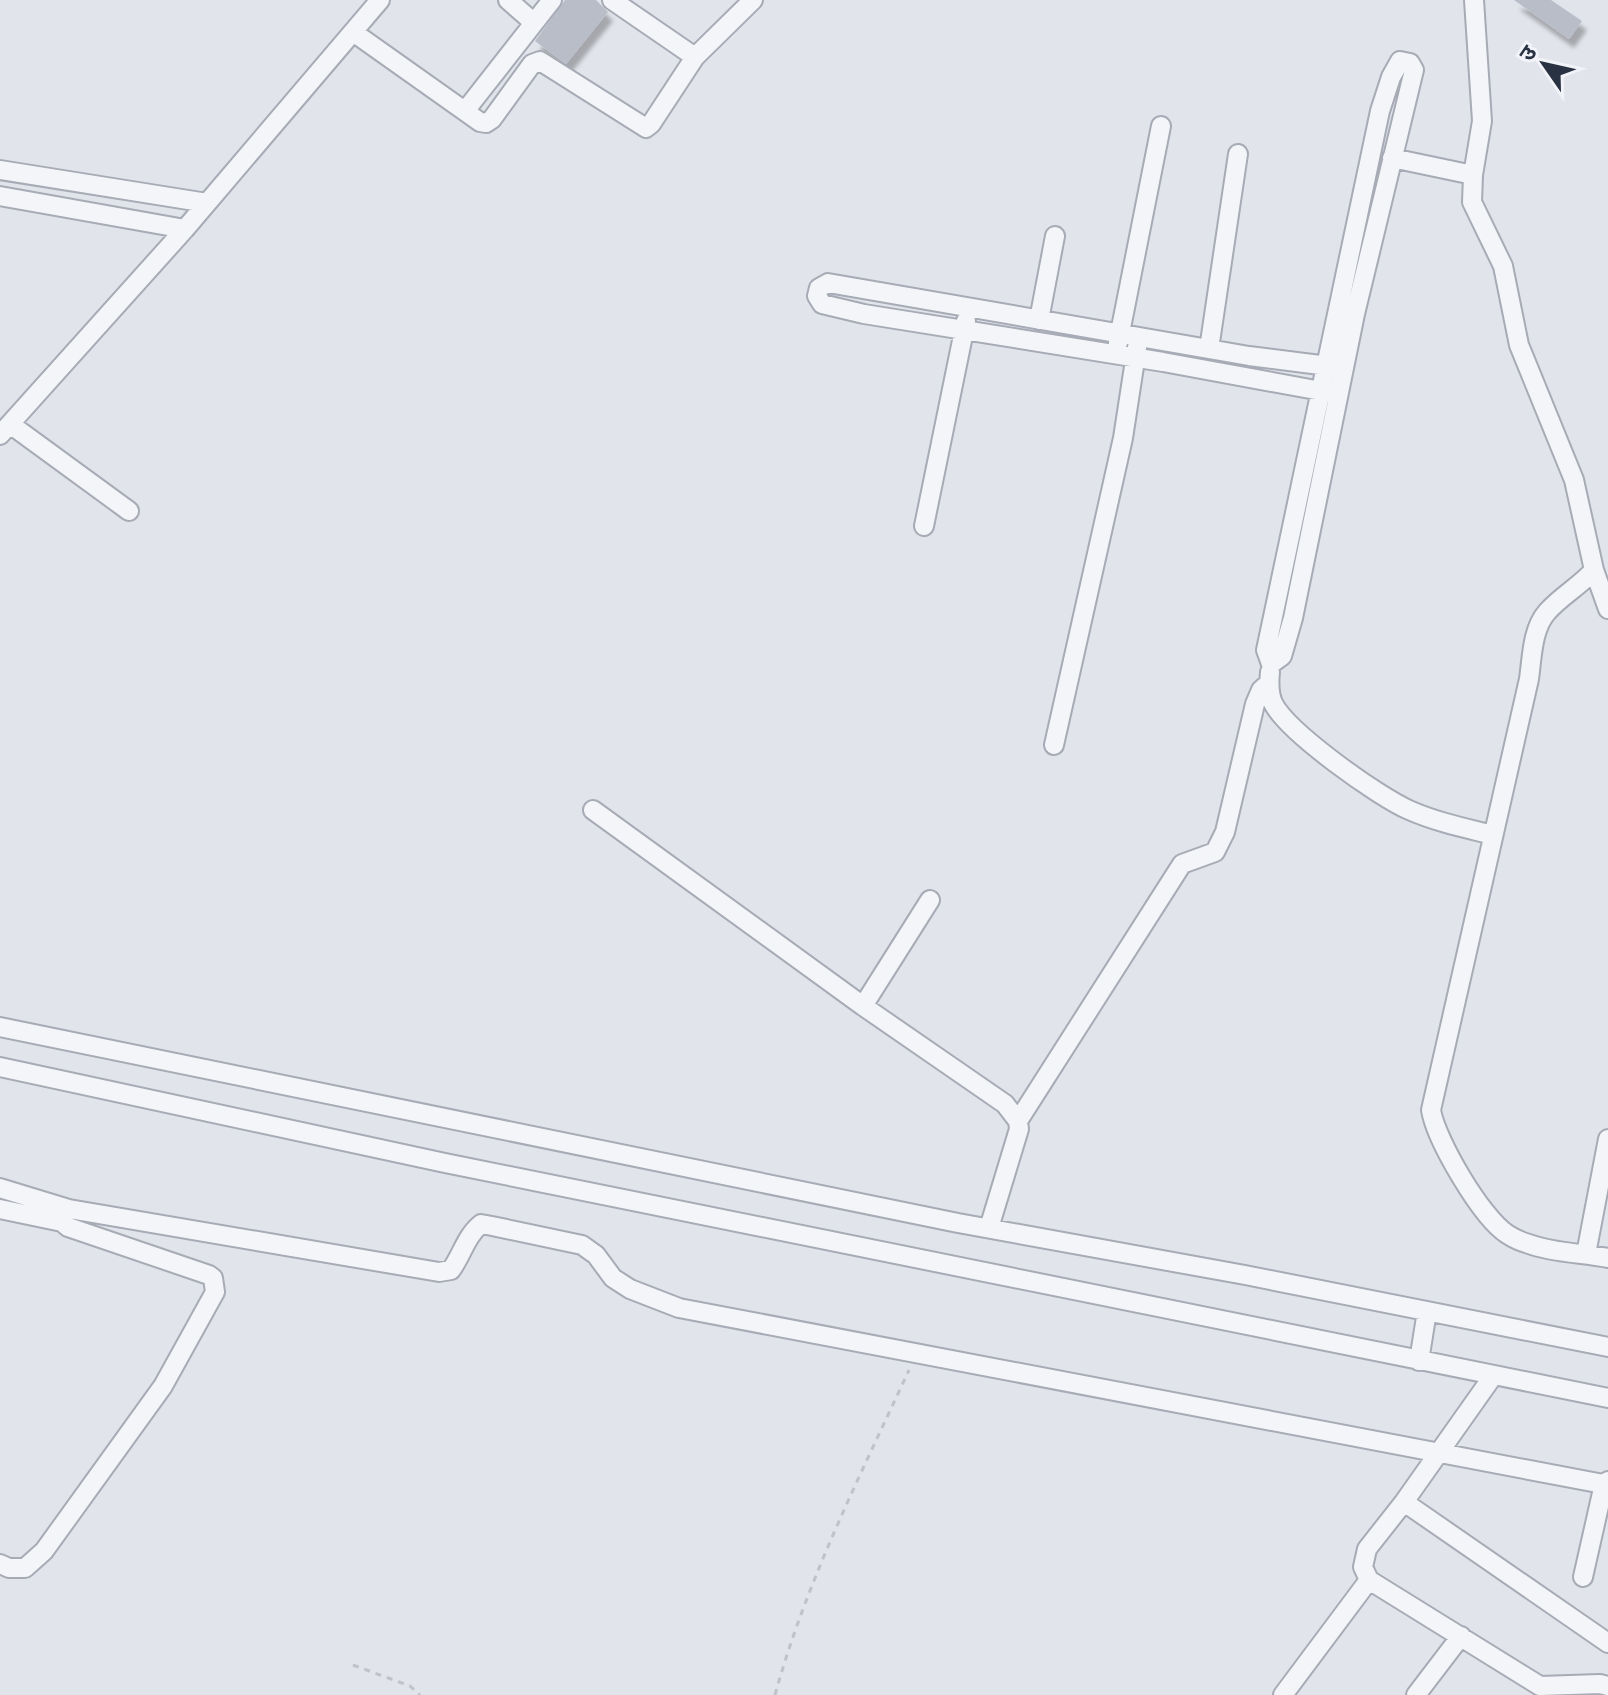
<svg xmlns="http://www.w3.org/2000/svg" width="1608" height="1695" font-family="'Exo 2','Noto Sans Devanagari',sans-serif">
<defs>
<filter id="shadow"><feDropShadow dx="5" dy="9" stdDeviation="2" flood-color="#0004"/></filter>
</defs>
<rect width="100%" height="100%" fill="#e1e4ea"/>
<!-- building -->
<path fill="#b8bdc8" filter="url(#shadow)" d="M565 0H596L608 12 566 64 535 41Z
M1514 0H1551L1582 21 1569 39Z"/>
<g fill="none" stroke-linecap="round" stroke-linejoin="round">
<!-- minor casing -->
<g stroke="#a6abb5" stroke-width="22">
<path id="minor" d="M508 0 533 22
M612 0 695 57
M1474 0 1482 121 1473 175 1472 202 1503 266 1519 345 1574 480 1594 570 1608 609
M353 32 480 122 486 123 492 119 532 64 540 61 646 128 651 124 695 57 753 0
M1400 61 1410 63 1414 70 1355 314 1293 618 1282 656 1271 664 1266 650 1380 111 1391 77Z
M465 111 552 0
M1392 158 1473 175
M0 170 207 203
M0 196 185 229
M1039 320 1055 236
M1118 343 1161 126
M1209 349 1238 154
M1332 393 1163 362 864 314 822 304 817 296 819 288 828 283 1249 356 1336 367
M10 424 129 511
M0 435 185 229 380 0
M924 526 966 321
M1594 570C1580 586 1561 596 1547 612 1532 629 1532 658 1529 679L1431 1110C1436 1140 1481 1217 1507 1234 1513 1238 1522 1242 1529 1244 1553 1253 1583 1253 1608 1258
M1270 672C1269 682 1269 694 1273 703 1287 732 1379 797 1409 810 1436 822 1465 828 1493 835
M1054 745 1123 438 1137 347
M593 810 863 1006 1005 1104 1018 1121 1019 1129 989 1228
M863 1006 930 900
M0 1027 958 1223 1245 1275 1608 1347
M0 1067 445 1163 1608 1398
M1018 1121 1182 864 1215 852 1225 832 1255 704 1261 690 1269 683
M0 1188 69 1209 439 1272 451 1270C462 1255 466 1236 481 1224L492 1226 582 1245 596 1255 613 1278 630 1289 679 1308 1608 1485
M0 1209 62 1222
M1586 1254 1608 1139
M1419 1361 1427 1311
M1493 1376 1404 1502 1367 1549 1363 1567 1369 1580 1540 1686 1600 1684 1608 1686
M1404 1502 1608 1643
M0 1564 9 1568H25L44 1551 163 1386 215 1292 213 1278 209 1275 68 1227 62 1222 58 1207
M1583 1577 1604 1484 1608 1481
M1283 1695 1369 1580
M1416 1695 1461 1636"/>
</g>
<!-- path -->
<path stroke="#bfc2c9" stroke-width="3" stroke-dasharray="6 6" stroke-linecap="butt" d="M353 1665 410 1686 420 1695
M775 1695C806 1582 860 1476 909 1370"/>
<!-- minor -->
<use href="#minor" stroke="#f4f5f8" stroke-width="18"/>
</g>
<!-- north arrow -->
<g transform="translate(1544 64) rotate(304)" stroke="#f1f3f8" stroke-width="6" paint-order="stroke">
<path d="M0-6L14 30L0 20L-14 30Z" fill="#283243"/>
<text y="-12" font-size="22" font-weight="bold" text-anchor="middle" fill="#283243">उ</text>
</g>
</svg>
